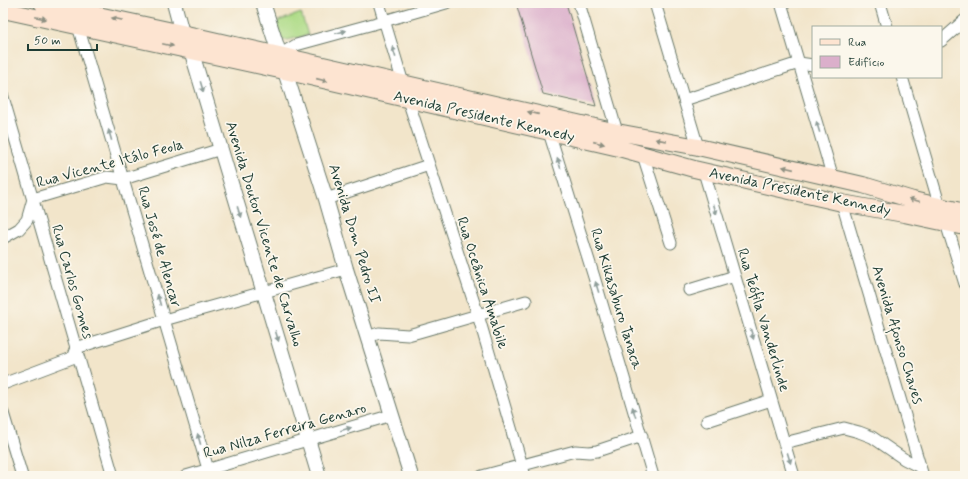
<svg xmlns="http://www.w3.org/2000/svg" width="968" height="479" font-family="Mynerve,sans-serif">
<rect width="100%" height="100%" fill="#fbf7ec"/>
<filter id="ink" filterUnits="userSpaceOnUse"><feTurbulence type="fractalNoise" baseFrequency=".025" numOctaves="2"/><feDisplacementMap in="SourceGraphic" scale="8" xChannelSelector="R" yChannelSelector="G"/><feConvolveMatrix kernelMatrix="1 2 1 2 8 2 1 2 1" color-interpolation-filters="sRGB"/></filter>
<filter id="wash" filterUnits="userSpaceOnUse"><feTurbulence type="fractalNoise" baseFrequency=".012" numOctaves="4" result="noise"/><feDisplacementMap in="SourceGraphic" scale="16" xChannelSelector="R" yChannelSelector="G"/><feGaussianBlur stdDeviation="0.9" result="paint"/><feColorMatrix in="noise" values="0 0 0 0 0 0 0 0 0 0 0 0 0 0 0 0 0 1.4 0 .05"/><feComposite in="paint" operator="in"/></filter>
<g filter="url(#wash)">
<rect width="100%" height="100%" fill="#f2e5ca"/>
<!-- green -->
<path fill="#aedb87" stroke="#668c5e" d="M301 13 308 35 288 40H282L276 22Z"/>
<g id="blocks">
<!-- building -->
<path fill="#dbafcb" d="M516 3H566L596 106 543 94Z"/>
</g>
</g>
<g filter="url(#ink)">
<use href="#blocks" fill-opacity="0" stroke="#697868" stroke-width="1"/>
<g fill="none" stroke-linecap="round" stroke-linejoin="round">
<!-- minor casing -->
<g stroke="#697868" stroke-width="13">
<path id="minor" d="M379 3 403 83
M579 3 617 132
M655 3 698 147
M781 3 833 178
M880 3 887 27
M78 26 210 476
M941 41 965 20
M279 55 296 45 384 21 446 3
M902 77 940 207
M3 97 113 476
M408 100 478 315 525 476
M684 100 799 63 813 65
M549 132 594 277 653 476
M643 155 671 243
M704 172 794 476
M326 199 429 165
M842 203 923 476
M946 223 965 284
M3 238 19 229 27 220 33 199 107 177 123 179 221 149
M689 290 735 276
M368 337 379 333 408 335 419 332 526 301
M3 384 72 358 76 348 164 320 346 269
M3 413 22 476
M707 421 771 400
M784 443 844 428 859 432 872 437 904 459 920 467
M186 476 392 415
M482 476 575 451 589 452 597 451 642 436"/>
</g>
<!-- tertiary casing -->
<g stroke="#697868" stroke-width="16">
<path id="tertiary" d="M174 3 182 33 191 50 319 476
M263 3 326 199 346 269 411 476"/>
</g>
<!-- secondary casing -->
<g stroke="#697868" stroke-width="18">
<path id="secondary" d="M42 3 182 33 617 132 698 147 863 185 913 200 965 212
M3 10 284 71 619 148 694 169 842 203 904 214 965 227"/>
</g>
<!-- minor -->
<use href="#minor" stroke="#fff" stroke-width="11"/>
<!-- tertiary -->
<use href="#tertiary" stroke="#fff" stroke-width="14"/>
<!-- secondary -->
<use href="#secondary" stroke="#fde4d1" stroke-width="16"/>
</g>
<!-- one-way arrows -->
<defs><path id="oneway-solid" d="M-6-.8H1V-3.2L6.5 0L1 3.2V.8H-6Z"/></defs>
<g fill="#8e9082">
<use href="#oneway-solid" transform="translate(41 18) rotate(12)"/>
<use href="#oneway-solid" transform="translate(117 19) rotate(-168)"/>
<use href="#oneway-solid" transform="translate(168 45) rotate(12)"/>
<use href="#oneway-solid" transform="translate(322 80) rotate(13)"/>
<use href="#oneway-solid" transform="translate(533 113) rotate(-167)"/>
<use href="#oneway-solid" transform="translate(661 140) rotate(-171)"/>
<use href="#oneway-solid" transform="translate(599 143) rotate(13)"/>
<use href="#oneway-solid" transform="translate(788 168) rotate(-167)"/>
<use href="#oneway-solid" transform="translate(914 200) rotate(-165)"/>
</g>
<g fill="#8f9e9a">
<use href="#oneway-solid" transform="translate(341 32) rotate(-14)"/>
<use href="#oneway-solid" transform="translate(394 52) rotate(-107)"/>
<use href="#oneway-solid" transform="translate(202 87) rotate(73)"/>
<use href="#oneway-solid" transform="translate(818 127) rotate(-107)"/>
<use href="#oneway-solid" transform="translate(110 135) rotate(-106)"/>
<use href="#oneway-solid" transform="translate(559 163) rotate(-107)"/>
<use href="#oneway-solid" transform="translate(715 209) rotate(74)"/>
<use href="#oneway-solid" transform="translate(239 212) rotate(73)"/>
<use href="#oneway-solid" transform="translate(597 287) rotate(-107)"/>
<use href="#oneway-solid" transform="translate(159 300) rotate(-106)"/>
<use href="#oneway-solid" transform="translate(752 334) rotate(73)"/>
<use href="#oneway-solid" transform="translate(277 336) rotate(73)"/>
<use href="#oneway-solid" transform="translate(634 412) rotate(-107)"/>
<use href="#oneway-solid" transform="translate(346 429) rotate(-16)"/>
<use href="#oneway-solid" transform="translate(199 439) rotate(-106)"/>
<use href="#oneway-solid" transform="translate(789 458) rotate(73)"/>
</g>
</g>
<g text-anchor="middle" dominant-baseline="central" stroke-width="3.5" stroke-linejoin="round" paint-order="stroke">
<!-- street labels -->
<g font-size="15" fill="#1f3d34" stroke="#fbf7ec">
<text transform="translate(484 117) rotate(13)">Avenida Presidente Kennedy</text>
<text transform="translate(110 164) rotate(-15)">Rua Vicente Itálo Feola</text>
<text transform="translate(800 192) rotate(12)">Avenida Presidente Kennedy</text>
<text transform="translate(264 234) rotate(73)">Avenida Doutor Vicente de Carvalho</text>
<text transform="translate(354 234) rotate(73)">Avenida Dom Pedro II</text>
<text transform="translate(159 247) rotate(74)">Rua José de Alencar</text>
<text transform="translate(72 282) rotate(74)">Rua Carlos Gomes</text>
<text transform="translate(482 283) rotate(72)">Rua Oceânica Amabile</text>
<text transform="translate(616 299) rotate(73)">Rua Kikasaburo Tanaca</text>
<text transform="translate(763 320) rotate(73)">Rua Teófila Vanderlinde</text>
<text transform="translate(897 335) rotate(73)">Avenida Afonso Chaves</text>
<text transform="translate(285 431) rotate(-16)">Rua Nilza Ferreira Genaro</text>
</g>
</g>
<!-- margin -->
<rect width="968" height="479" fill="none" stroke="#fbf7ec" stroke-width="16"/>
<!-- legend -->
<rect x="812" y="26" width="130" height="52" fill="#fbf7ec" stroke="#a3ada2"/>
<rect x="820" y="39" width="20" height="6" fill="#fde4d1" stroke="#a3ada2"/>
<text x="848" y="46" font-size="12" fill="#1f3d34">Rua</text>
<rect x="820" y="56" width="20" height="12" fill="#dbafcb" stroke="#a3ada2"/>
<text x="848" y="66" font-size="12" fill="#1f3d34">Edifício</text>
<!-- scale -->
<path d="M28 44v6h69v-6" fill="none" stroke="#1f3d34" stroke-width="2"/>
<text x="34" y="44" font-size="12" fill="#1f3d34" stroke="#fbf7ec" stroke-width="3" paint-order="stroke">50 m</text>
</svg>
